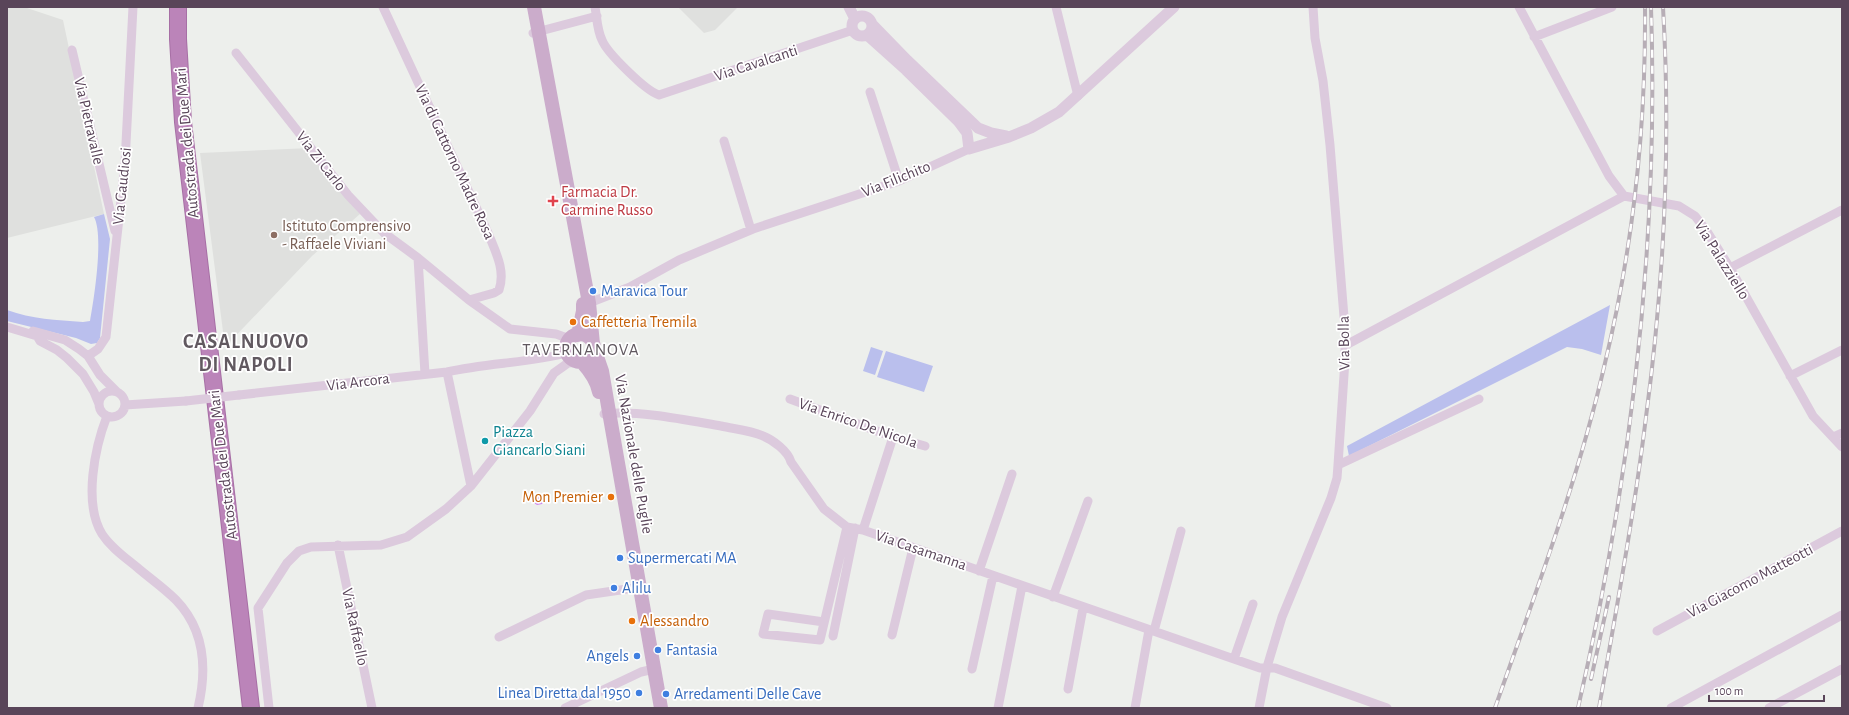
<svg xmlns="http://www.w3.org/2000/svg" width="1849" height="715" font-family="'Alegreya Sans',sans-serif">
<rect width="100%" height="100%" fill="#edefec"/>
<!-- education -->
<path fill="#dfe0de" d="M7 7H24L63 20 104 214 7 238Z
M678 7H738L715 30 704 33Z
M310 148 360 214 312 256 225 347 200 153Z"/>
<!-- green -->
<path fill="#babfed" d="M104 214 110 239 100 338 97 343 91 344 76 338 7 321V310C32 319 56 320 83 322L90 321C94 299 104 235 94 217Z
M1610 305 1601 355 1582 349 1567 347 1349 456 1347 446Z
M871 347 883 351 875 375 863 371Z
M886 351 933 366 924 392 877 377Z"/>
<!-- water -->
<path fill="#ce87ea" d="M544 494 547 499 542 504 537 505 531 501V497L534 495 540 497Z"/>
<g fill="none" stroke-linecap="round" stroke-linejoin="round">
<!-- motorway casing -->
<g stroke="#a76fa5" stroke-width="18">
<path id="motorway" d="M178 7V39L183 122 251 708"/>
</g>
<!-- minor -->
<path stroke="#dccadd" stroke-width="9" d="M383 7 488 233C495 251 506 270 499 290L494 293 469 300
M595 7C597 18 597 30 602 40 607 53 646 91 659 95L853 30
M1056 7 1078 96
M1519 7 1609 176 1624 196 1679 206 1695 216 1706 230 1730 268 1813 416 1842 447
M533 33 597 16
M1534 37 1612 7
M72 50 115 231
M236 53 348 195 384 233 418 258 469 300 510 329 556 334 570 339
M870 92 899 181
M724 141 751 230
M418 258 425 374
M1730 268 1842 210
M589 303 630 287 679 260 753 229 899 181 969 149
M7 327 37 336 40 341 57 350 67 358 83 374 94 392 99 404
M33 331 65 340 79 349 88 356 100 375 117 392
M1346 345 1624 196
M88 356 98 349 106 337 125 163 133 7
M447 372 471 486
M1790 376 1842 350
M99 404a13 13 0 1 1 26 0a13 13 0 1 1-26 0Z
M239 395 447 372C487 363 528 363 567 353
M790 399 893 437 925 446
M125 405 186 401
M604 414C638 410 686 420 721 426 734 429 750 430 763 436 773 440 788 451 791 462L824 509 847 527 863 530 1234 659 1260 668H1275L1387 708
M107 416C95 447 83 503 102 534 111 548 126 558 139 569 151 579 165 589 176 600 205 630 207 670 198 708
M1833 437 1842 433
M1338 465 1479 399
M863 530 893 437
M338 545 372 708
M979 571 1012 474
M1053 597 1088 501
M824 622 768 614 763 634 820 640 847 527
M1154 631 1181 531
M1657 631 1842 531
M892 635 913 548
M833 636 855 528
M499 637 586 595 641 587
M1234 659 1253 604
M972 669 993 576
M1068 689 1083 608
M269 708 258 608 287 563 299 551 311 547 381 545 407 537 446 509 471 486 530 411 554 373 568 363 578 362
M565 708 641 672 654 669
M998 708 1022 586
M1135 708 1149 630
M1259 708 1267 667 1282 617 1331 498 1337 478 1338 465 1345 360V329L1330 145 1323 81 1315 38 1313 7
M1671 708 1842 615
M1769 708 1842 669"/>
<!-- tertiary -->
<path stroke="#dccadd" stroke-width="11" d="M849 7 855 19
M852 26a10 10 0 1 1 20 0a10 10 0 1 1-20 0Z
M872 24 907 60 978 128 991 133 1006 136
M867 35 906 70 958 121 967 133 969 149 1009 137 1031 128 1059 112 1174 7"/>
<!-- primary -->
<path stroke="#cbaccb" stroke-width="14" d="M534 7 589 303 593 344
M566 348a14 14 0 1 1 28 0a14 14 0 1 1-28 0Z
M578 335 583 311V304
M594 348 602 371 608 406 661 708
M582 362C590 371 597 380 599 392"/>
<!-- motorway -->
<use href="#motorway" stroke="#bb84b9" stroke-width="16"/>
<!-- rail casing -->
<g stroke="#b7aeb6" stroke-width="4">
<path id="rail" d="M1591 679 1609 597
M1495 708C1535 594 1578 481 1605 363 1633 247 1646 126 1645 7
M1578 708C1631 478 1659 243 1651 7
M1599 708C1616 611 1634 515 1646 417 1664 282 1671 143 1663 7"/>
</g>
<!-- rail -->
<use href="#rail" stroke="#fff" stroke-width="2.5" stroke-dasharray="8" stroke-linecap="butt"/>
<!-- minor-bridge -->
<path stroke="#dccadd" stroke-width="9" d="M186 401 239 395"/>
</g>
<!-- markers -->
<path fill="#e0444e" stroke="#fff" stroke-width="1.5" d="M551 195h4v4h4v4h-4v4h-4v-4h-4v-4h4z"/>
<circle fill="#8d6e63" stroke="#fff" stroke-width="1.5" cx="274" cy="235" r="4"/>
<g fill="#3f7fe0" stroke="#fff" stroke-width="1.5">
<circle cx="593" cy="291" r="4"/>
<circle cx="620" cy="558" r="4"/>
<circle cx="614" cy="588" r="4"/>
<circle cx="658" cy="650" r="4"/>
<circle cx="637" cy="656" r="4"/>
<circle cx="639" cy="693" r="4"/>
<circle cx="666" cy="694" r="4"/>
</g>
<g fill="#e8710a" stroke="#fff" stroke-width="1.5">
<circle cx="573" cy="322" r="4"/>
<circle cx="611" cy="497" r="4"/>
<circle cx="632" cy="621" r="4"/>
</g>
<circle fill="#0f9aa8" stroke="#fff" stroke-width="1.5" cx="485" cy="441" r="4"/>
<g text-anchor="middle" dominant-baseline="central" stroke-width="3.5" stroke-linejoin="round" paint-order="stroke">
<!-- street labels -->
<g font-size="16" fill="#594559" stroke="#fff">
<text transform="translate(756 63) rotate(-18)">Via Cavalcanti</text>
<text transform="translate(89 121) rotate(77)">Via Pietravalle</text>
<text transform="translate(187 143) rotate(-95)">Autostrada dei Due Mari</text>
<text transform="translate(321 161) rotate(52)">Via Zi Carlo</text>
<text transform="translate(455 162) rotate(65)">Via di Gattorno Madre Rosa</text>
<text transform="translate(896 179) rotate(-22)">Via Filichito</text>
<text transform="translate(122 186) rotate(-84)">Via Gaudiosi</text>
<text transform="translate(1722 260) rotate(58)">Via Palazziello</text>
<text transform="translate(1344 343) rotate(-91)">Via Bolla</text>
<text transform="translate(358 382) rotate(-7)">Via Arcora</text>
<text transform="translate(858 423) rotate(19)">Via Enrico De Nicola</text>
<text transform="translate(634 454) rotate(80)">Via Nazionale delle Puglie</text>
<text transform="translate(223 465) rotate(-97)">Autostrada dei Due Mari</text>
<text transform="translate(921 550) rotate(19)">Via Casamanna</text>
<text transform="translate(1750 581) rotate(-28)">Via Giacomo Matteotti</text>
<text transform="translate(355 627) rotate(78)">Via Raffaello</text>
</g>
<!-- health labels -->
<g font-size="16" fill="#be3a42" stroke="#fff" text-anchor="start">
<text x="561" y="192">Farmacia Dr.<tspan x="561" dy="18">Carmine Russo</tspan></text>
</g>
<!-- education labels -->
<g font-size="16" fill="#785e54" stroke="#fff" text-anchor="start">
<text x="282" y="226">Istituto Comprensivo<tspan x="282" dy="18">- Raffaele Viviani</tspan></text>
</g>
<!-- shop labels -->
<g font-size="16" fill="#366cbe" stroke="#fff" text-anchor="start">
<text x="601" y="291">Maravica Tour</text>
<text x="628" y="558">Supermercati MA</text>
<text x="622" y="588">Alilu</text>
<text x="666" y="650">Fantasia</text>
<text x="629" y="656" text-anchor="end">Angels</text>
<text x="631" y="693" text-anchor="end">Linea Diretta dal 1950</text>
<text x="674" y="694">Arredamenti Delle Cave</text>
</g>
<!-- food labels -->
<g font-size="16" fill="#c56008" stroke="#fff" text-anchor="start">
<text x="581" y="322">Caffetteria Tremila</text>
<text x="603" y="497" text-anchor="end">Mon Premier</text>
<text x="640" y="621">Alessandro</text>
</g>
<!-- culture labels -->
<g font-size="16" fill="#0d838f" stroke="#fff" text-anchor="start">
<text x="493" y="432">Piazza<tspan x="493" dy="18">Giancarlo Siani</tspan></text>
</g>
<!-- neighbourhood labels -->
<g font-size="17" letter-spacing="1" fill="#615960" stroke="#fff">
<text x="581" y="349">TAVERNANOVA</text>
</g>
<!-- district labels -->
<g font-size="20" font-weight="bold" letter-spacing="1" fill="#615960" stroke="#fff">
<text x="246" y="342">CASALNUOVO<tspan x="246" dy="23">DI NAPOLI</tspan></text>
</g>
</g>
<!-- border -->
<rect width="1849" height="715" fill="none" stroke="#594559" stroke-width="16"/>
<!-- scale -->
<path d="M1709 695v6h115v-6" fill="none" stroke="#594559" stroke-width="2"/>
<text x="1715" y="695" font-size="12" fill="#594559" stroke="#ffffff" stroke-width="3" paint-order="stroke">100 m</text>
</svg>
